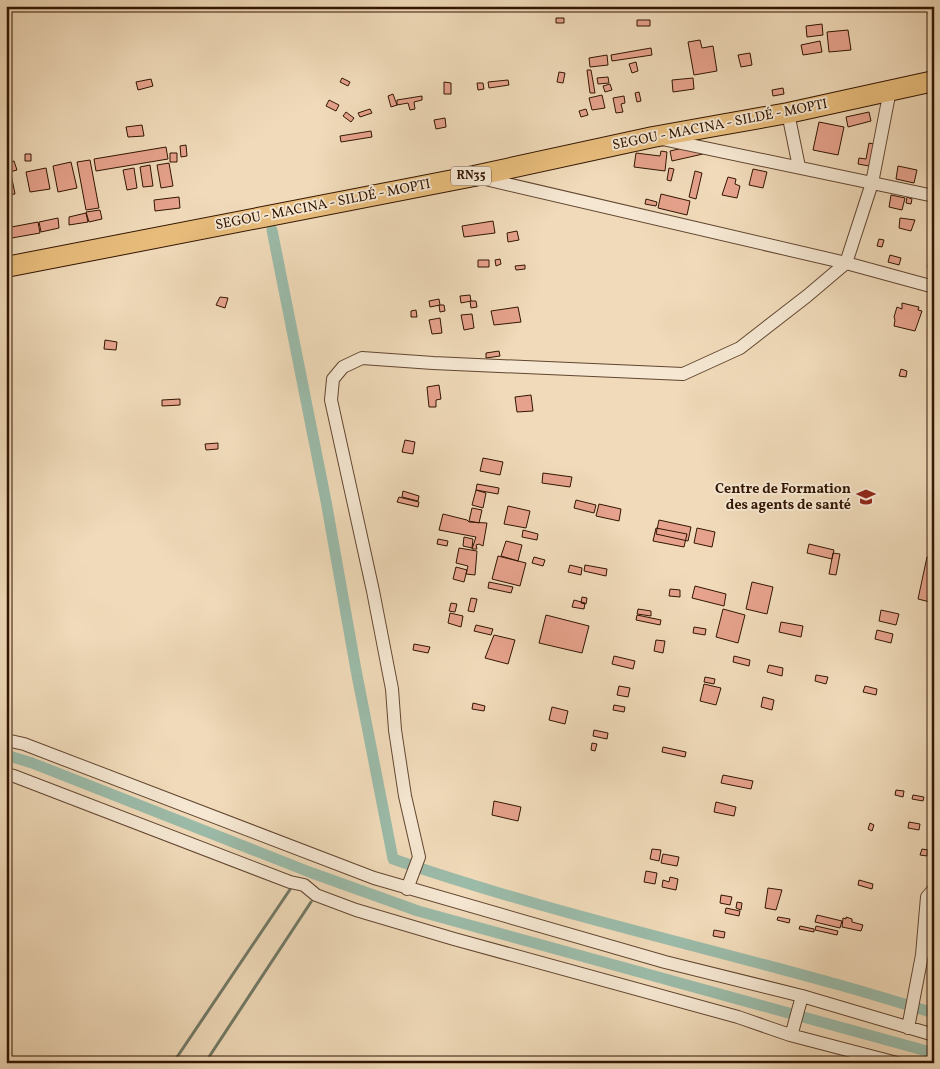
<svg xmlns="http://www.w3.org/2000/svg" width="940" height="1069" font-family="Vollkorn,serif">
<rect width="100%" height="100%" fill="#f0dab9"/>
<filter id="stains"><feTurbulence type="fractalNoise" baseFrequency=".004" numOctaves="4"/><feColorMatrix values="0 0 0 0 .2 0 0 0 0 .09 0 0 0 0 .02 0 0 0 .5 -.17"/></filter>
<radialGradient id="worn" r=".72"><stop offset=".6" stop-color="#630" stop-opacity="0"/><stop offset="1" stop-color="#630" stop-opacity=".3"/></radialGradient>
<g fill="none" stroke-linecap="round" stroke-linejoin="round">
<!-- stream -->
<path stroke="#717966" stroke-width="3" d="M173 1063 291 888
M205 1063 311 902"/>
<!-- canal -->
<path stroke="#9bbba9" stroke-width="11" d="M272 230 326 501 356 670 393 859C537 909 685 942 832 983 866 992 900 1003 934 1013
M6 755 32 763 312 873 418 911 934 1053"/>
</g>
<!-- building -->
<path fill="#e6a28c" stroke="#321502" d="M934 6V45L927 7Z
M556 18H564V23H556Z
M637 20H650V26H637Z
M822 24 823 35 807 37 806 26Z
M848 30 851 50 829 52 827 32Z
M700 40 702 48 713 46 717 71 694 75 688 42Z
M820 41 822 52 803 55 801 45Z
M651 48 652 55 612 61 611 55Z
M750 53 752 65 741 67 738 55Z
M607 55 608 65 590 67 589 58Z
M636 62 638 71 632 73 629 64Z
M587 70H591L595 93H590Z
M559 72 565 73 563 83 557 82Z
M608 77 609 83 598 84 597 78Z
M342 78 350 82 348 86 340 82Z
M693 78 694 89 673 92 672 80Z
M151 79 153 86 138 90 136 82Z
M508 80 509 85 489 88 488 82Z
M444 82 451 83V94H444Z
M477 83H483L484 89 478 90Z
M610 84 612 90 605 92 603 86Z
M783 88 784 94 773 96 772 90Z
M639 92 641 101 637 102 635 93Z
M393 94 397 105 391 107 388 96Z
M602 95 605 108 592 110 589 98Z
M422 96V100L414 102 415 109 410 110 408 103 397 105V100Z
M624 96 625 103 621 104 623 112 616 113 613 98Z
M329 100 339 105 336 111 326 106Z
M370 109 372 113 360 117 358 113Z
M586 109 588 115 581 117 579 111Z
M346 112 354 118 351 122 343 116Z
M869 112 871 121 848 127 846 117Z
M445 118 446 127 436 129 434 120Z
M819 122 844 127 838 155 813 150Z
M142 125 144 136 128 137 126 127Z
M371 131 372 137 341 142 340 136Z
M869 143 874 144 869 166 858 164 859 158 866 159Z
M701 144 703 154 672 161 670 151Z
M186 145 187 156 181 157 180 146Z
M166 147 168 159 96 171 94 159Z
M661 151 667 152 665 171 634 167 636 153 660 156Z
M170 153H177V162H170Z
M25 154H31V161H25Z
M90 160 99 208 86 210 77 162Z
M14 161 17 170 6 173V163Z
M71 162 77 188 58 192 53 166Z
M169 163 173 186 161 188 157 165Z
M150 165 153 186 143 187 140 167Z
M898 166 917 170 914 183 896 179Z
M46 168 50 189 30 192 26 172Z
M134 168 137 188 127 190 123 170Z
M669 168 674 169 671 181 667 180Z
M753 169 767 172 763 188 749 185Z
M695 171 702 173 696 199 689 197Z
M11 174 15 194 6 195V175Z
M728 177 736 179 735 184 740 186 737 198 722 195Z
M661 194 690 201 687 215 658 208Z
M891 195 905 198 902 210 889 207Z
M179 197 180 208 155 211 154 200Z
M907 197 912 199 911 204 906 203Z
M646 199 657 202 656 206 645 204Z
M100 210 102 219 89 222 86 212Z
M86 213 88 222 69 225V217Z
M58 218 59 228 41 232 39 222Z
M900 218 915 220 911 231 899 228Z
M493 221 495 233 464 237 462 226Z
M38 222 40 233 6 239V228Z
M517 231 519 240 508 242 507 233Z
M879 239 884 240 882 247 877 246Z
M890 255 901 258 899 265 888 262Z
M500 259 501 264 496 266 495 260Z
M478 260H489V267H478Z
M929 261 934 262V268L928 267Z
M525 265V269L516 270 515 266Z
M470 295 471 301 461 303 460 296Z
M220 297 228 298 225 308 216 305Z
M439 299 440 305 430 307 429 301Z
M470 301H476L477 307 471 308Z
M902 303 919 307 918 310 922 311 915 331 894 326 895 320 894 317 897 307 902 309Z
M439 305H444L445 311 440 312Z
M518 307 521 322 494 325 491 311Z
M416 310 417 317H411V311Z
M472 314 474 328 464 330 461 315Z
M440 318 442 333 432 334 429 320Z
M105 340 117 342 116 350 104 349Z
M499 351 500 356 486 358V353Z
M901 369 907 371 906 377 899 376Z
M439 385 441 399 436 400V407H429L427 387Z
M531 395 533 411 517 412 515 397Z
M180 399V405L162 406V400Z
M405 440 415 442 413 454 402 452Z
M218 443V449L206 450 205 444Z
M483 458 503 462 500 475 480 471Z
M543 473 572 477 570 487 542 483Z
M477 484 499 488 498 494 476 490Z
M476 490 486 493 483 508 472 505Z
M403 491 419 496 418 501 402 497Z
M399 497 419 502 418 507 397 502Z
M576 500 596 505 594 513 574 508Z
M599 504 621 509 619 521 596 516Z
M508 506 530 511 526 528 504 524Z
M472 508 482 510 479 523 469 521Z
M443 514 467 520 469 522 487 523 483 546 479 544 476 545 477 549H472L476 537 439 530Z
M659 520 691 527 688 541 656 534Z
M656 528 687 534 684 547 653 541Z
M697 528 715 532 712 547 694 543Z
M523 530 538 534 537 540 522 537Z
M464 537 473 539 472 548 463 546Z
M438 539 448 541 447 546 437 544Z
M506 541 522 545 518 561 501 556Z
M809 544 834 550 832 559 807 553Z
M459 548 477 551 475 575 466 574 468 566 456 563Z
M833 553 840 554 836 575 829 574Z
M498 556 526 563 520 586 492 579Z
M534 557 545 560 543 566 532 563Z
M927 557 934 559V603L918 599Z
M570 565 582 568 581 575 568 572Z
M585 565 607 569 606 576 584 571Z
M456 567 467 570 464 582 453 579Z
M489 582 513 587 511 593 488 588Z
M752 582 773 587 767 614 746 609Z
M695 586 726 594 724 606 692 598Z
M670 589 680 590V597L669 596Z
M582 597 587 598 586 604 581 603Z
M471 598 477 599 474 612 468 611Z
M574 600 585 603 584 609 572 607Z
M451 603 457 604 455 612 449 611Z
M638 609 651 611V616L637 614Z
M723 609 745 615 738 643 716 637Z
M881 610 899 614 896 625 879 621Z
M450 613 463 616 461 627 448 623Z
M546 615 589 626 582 653 539 643Z
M637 615 661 620 660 625 636 620Z
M781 622 803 626 801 637 779 632Z
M476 625 493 629 491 635 474 631Z
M694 627 706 629 705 635 693 633Z
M877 630 893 634 891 643 875 639Z
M494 635 515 640 508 664 485 658Z
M656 640 665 641 663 653 654 651Z
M414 644 430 647 428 653 413 650Z
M614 656 635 661 633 669 612 664Z
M734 656 750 660 749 666 733 662Z
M769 665 783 668 782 676 767 672Z
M816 675 828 677 826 684 815 681Z
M705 677 715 679 714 684 704 682Z
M704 684 721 688 716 705 700 701Z
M619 686 630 688 628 697 617 695Z
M865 686 877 689 876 695 863 692Z
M763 697 774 700 772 710 761 707Z
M473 703 485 706 484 711 472 709Z
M614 705 625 707 624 712 613 710Z
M552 707 568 711 565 724 549 720Z
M594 730 608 733 607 739 593 736Z
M592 743 597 744 595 751 591 750Z
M663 747 686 752 685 757 662 752Z
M723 775 753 781 751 789 721 783Z
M896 790 904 791 903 797 895 795Z
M913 795 924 797 923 801 912 799Z
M494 801 521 807 518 821 492 815Z
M716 802 736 807 734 816 714 812Z
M909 822 920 824 919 830 908 828Z
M870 823 874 825 872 831 868 829Z
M652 849 661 850 659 861 650 859Z
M922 849 928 850 927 856 920 855Z
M663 854 679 857 677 866 661 863Z
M646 871 657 873 655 884 644 882Z
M670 877 678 879 676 890 662 887 663 880 669 882Z
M859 880 873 884 872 889 858 885Z
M768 888 782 890 776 910 765 908Z
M721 895 732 897 730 905 720 903Z
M737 902 742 903 741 910 736 908Z
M726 908 740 911 739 916 725 913Z
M817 915 842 921 840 928 815 922Z
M778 917 790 919 789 923 777 920Z
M846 917 852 919V922L863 925 861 931 842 927 843 918 846 919Z
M800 926 814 929V932L799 929Z
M816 926 838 931 837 935 815 930Z
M714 930 725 932 724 938 713 936Z"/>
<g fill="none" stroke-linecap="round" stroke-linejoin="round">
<!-- street casing -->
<g stroke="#624630" stroke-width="14">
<path id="street" d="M788 113 799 167
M662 139 934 196
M481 178 846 263 934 287
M6 740 24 744 374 878 665 962 802 996 934 1035
M6 774 14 776 290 882 304 885 316 895 356 910 454 939 738 1017 790 1035 897 1063
M407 889 419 857 405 796 395 730 392 689 373 591 331 400 333 379 343 367 362 358 433 363 683 374 740 348 807 296 846 263 872 183 890 90
M908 1028 922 955 927 897 934 889
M790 1035 793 1029 802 996"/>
</g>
<!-- primary casing -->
<g stroke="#321502" stroke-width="22">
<path id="primary" d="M6 267 474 176 653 137 788 113 934 81"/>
</g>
<!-- street -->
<use href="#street" stroke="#f5e7d2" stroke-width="12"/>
<!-- primary -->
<use href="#primary" stroke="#e8bd7c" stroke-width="20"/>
</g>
<!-- icons -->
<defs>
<g id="school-bare" transform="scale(1.5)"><path d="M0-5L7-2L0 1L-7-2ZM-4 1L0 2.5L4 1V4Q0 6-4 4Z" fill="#8f2418" stroke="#f5e7d2" stroke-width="2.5" paint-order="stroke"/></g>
</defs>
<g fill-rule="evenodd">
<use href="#school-bare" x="866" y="497"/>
</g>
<g text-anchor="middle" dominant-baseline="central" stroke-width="4" stroke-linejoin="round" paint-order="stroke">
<!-- shield labels -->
<rect fill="#f5e7d2" stroke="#6c5440" stroke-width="1" x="451" y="166.5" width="40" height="19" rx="4"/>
<g font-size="12" font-weight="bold" fill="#321502">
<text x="471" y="176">RN35</text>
</g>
<!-- street labels -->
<g font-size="14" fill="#321502" stroke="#f5e7d2">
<text transform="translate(720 125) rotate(-11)">SEGOU - MACINA - SILDÉ - MOPTI</text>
<text transform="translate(323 205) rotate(-11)">SEGOU - MACINA - SILDÉ - MOPTI</text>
</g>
<!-- poi labels -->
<g font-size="14" font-weight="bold" fill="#321502" stroke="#f5e7d2" text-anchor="end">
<text x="851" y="489">Centre de Formation<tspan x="851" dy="16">des agents de santé</tspan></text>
</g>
</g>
<!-- margin -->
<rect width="940" height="1069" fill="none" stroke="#f0dab9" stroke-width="25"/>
<rect x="8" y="8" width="925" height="1054" fill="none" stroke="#321502" stroke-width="2.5"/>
<rect x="12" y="12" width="915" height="1044" fill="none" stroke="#321502"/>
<rect width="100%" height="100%" filter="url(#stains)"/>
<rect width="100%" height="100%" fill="url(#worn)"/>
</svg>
